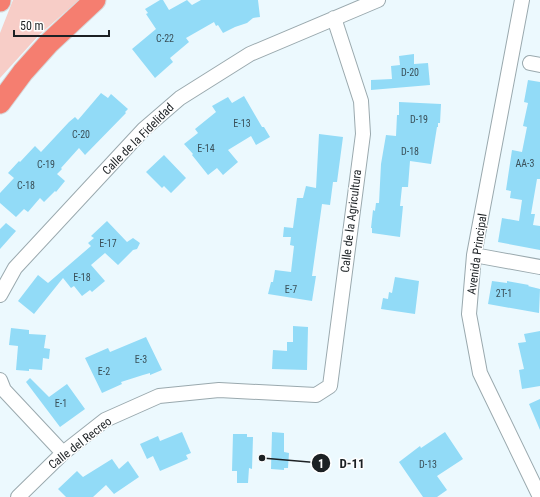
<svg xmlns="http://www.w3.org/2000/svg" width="540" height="497" font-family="'Roboto Condensed',sans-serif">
<rect width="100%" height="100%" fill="#ecf9fe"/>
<!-- green -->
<path fill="#f7cdc7" d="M13 0H79L39 35 0 78V33Z"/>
<!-- building -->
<path fill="#92dbf7" d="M160 0H163L169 10 187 0 192 5 201 0H258L260 17 253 18 247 23 235 27 223 33 218 25 216 26 214 22 186 38 189 42 170 58 173 62 155 78 132 49 156 29 146 14 148 13 145 9Z
M414 54V64L428 63 430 85 371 90V80L392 79 391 66 400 65 399 56Z
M528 80 540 82V179H537L531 214H535L533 225 540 226V250L498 242 502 218 519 221 522 200 510 198 511 191 506 190 512 150 522 152 527 127 523 126 528 103 524 102Z
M101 93 108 98 111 94 128 109 125 112 126 113 85 155 79 148 61 168 62 169 57 174 65 181 56 192 55 191 44 202 40 198 28 212 24 209 16 217 0 203V193L14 178 8 173 19 161 20 162 35 146 41 152 69 122 75 117 78 120Z
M244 96 262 127H264L270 137 256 145 251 136 228 150 238 162 223 175 217 168 208 175 192 155 193 154 184 144 198 133 195 129 216 112 212 106 228 97 232 103Z
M399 102 441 104 440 123H438V127H437L431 164 410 161 408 187H402L400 206H403L400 237 372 233V228H371L373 210 375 211 376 203H379L381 164 386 135 396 136 397 115H399Z
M319 134 343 137 337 182H333L330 205 322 204 312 276H316L312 301 268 294 271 282H273L275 270 291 272 294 246 290 245 291 237H283L284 227 293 228 297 198H303L306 186 316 188Z
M164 155 186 178 171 193 164 186 162 188 146 172Z
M107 221 127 242 133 238 140 243 137 249 133 250 118 265 105 253 91 265 105 281 92 292 90 290 82 296 74 286 71 288 63 278 34 314 18 301 38 275 48 283 91 246 88 243 94 238 91 236Z
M6 223 16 231 0 249V229Z
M395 277 419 281 415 314 381 309 383 298 388 299 389 292 392 293Z
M492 281 507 283V281L529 285 528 286 540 289 539 313 488 304Z
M293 326 308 327 307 370 272 369 273 350 287 351V342H293Z
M11 328 29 330V334L46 335 44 348 50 349 49 359 43 358 42 370 29 369V371L16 370 18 346 9 345Z
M540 331V386L522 389 519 370 524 369 518 343 526 342 524 334Z
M146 337 162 370 150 375V373L143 375 121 382 122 384 102 393 85 358 108 348 110 352Z
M30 378 49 397 67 384 85 409 60 427 26 382Z
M540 399V430L529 404Z
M182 432 191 453 186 455 188 459 160 471 153 456 147 459 140 444 158 436 160 441Z
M272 432 284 433V452L289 453 288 468H284V470L271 469Z
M445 432 463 459 437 476 447 490 437 497H423L399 462 420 446 421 448Z
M233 434H247V437H253L252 469 249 468 248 483H237V471H232Z
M112 459 119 469 128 461 139 477 114 494 106 485 93 497H66L58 489 77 471 83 477Z"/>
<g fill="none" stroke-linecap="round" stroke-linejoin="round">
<!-- minor casing -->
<g stroke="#9aa9ae" stroke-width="16">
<path id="minor" d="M522 0 474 255 469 314 480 373 540 497
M530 63 540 65
M474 255 540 267
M0 295 15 268 144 129 180 98 250 54 378 0
M0 380 4 390 63 453
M18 497 63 453 105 420 159 396 219 390 316 395 330 386 363 134 361 101 334 18"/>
</g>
<!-- highway casing -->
<g stroke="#d6d7d8" stroke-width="23">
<path id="highway" d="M0 1V0
M0 103 23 72 49 43 95 0"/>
</g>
<!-- minor -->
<use href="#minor" stroke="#fff" stroke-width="14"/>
<!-- highway -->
<use href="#highway" stroke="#f57e70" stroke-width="21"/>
</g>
<g text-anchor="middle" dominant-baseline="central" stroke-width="3" stroke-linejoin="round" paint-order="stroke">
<!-- number labels -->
<g font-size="10" fill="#3a5059">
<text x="165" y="38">C-22</text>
<text x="410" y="72">D-20</text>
<text x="419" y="119">D-19</text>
<text x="242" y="123">E-13</text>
<text x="81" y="134">C-20</text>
<text x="206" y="148">E-14</text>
<text x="410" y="151">D-18</text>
<text x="525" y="163">AA-3</text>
<text x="46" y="164">C-19</text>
<text x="26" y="185">C-18</text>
<text x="108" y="243">E-17</text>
<text x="82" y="277">E-18</text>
<text x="291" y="289">E-7</text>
<text x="504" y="293">2T-1</text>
<text x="141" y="359">E-3</text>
<text x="104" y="371">E-2</text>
<text x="61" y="403">E-1</text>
<text x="428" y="464">D-13</text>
</g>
<!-- street labels -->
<g font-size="12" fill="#1c2124" stroke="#fff">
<text transform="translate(138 139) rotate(-45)">Calle de la Fidelidad</text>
<text transform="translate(351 221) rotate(-83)">Calle de la Agricultura</text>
<text transform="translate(477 254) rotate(-82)">Avenida Principal</text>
<text transform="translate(80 443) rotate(-38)">Calle del Recreo</text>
</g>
</g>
<!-- callouts -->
<path fill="none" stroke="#1c2124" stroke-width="1.5" d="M262 458L321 463"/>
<g fill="#1c2124" stroke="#fff" stroke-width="1.5">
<circle cx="262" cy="458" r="4"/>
<circle cx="321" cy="463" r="10"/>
</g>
<g font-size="12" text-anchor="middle" font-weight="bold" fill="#fff">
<text x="321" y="468">1</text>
</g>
<g font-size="13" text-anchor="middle" font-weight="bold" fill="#1c2124" stroke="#fff" stroke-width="3" stroke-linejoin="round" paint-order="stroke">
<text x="352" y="468">D-11</text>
</g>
<!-- scale -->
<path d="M14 30v6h95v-6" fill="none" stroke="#1c2124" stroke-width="2"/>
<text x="20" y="30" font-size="12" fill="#1c2124" stroke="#ffffff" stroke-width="3" paint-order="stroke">50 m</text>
</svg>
